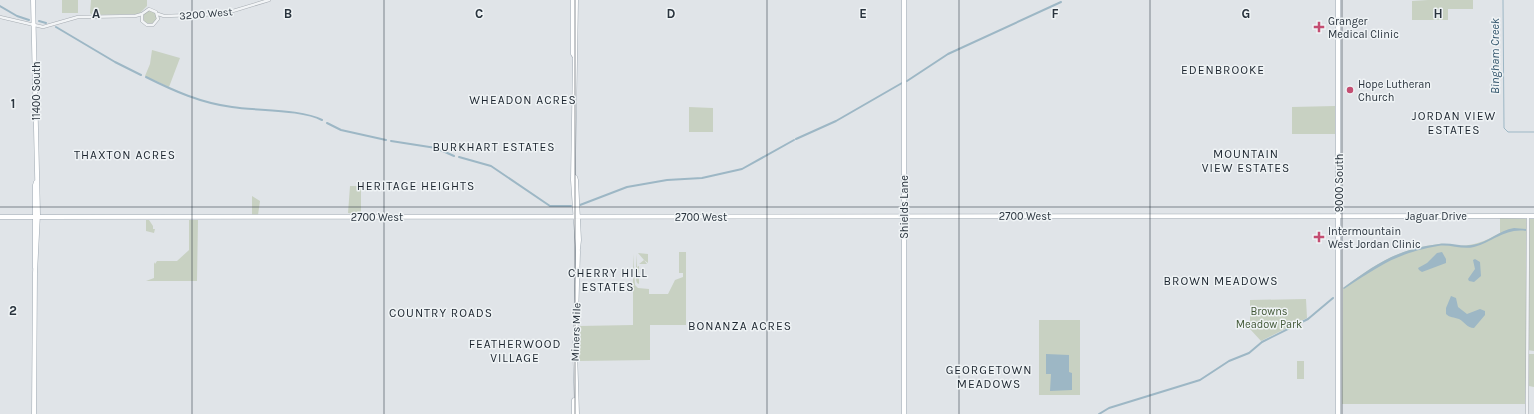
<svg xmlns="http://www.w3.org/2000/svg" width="1534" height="414" font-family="Karla,sans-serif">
<rect width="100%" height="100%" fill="#e0e4e8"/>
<!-- green -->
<path fill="#c8d1c2" d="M62 0H78V13H62Z
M91 0H147V6L139 14 92 15 90 13Z
M1428 0H1473V9H1448V20H1412V1Z
M143 17a7 7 0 1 1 14 0a7 7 0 1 1-14 0Z
M152 50 180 58 169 87 145 76 150 64Z
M1335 106V134H1292V107Z
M689 107 713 108V132H689Z
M350 186H361V215L348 213Z
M252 196 260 201 258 215H252Z
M1500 218 1534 219V351L1527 350 1525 404H1342L1343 288C1376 264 1397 249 1439 244 1445 243 1451 246 1457 246 1474 246 1485 241 1500 233Z
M146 220H149L153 226V229H155L154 233 146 231Z
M189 220H198L197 281H146L154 278V262L155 264 157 261H177L189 250Z
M679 252H686V325H650V360L578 361 579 326 633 325V254L635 285 638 288 649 289V294H668L675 280 683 277V273H679Z
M638 253 648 254V263L644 260 647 264H639L644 260Z
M636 254 637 267 639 266V273L637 272V275L639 274V284L637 283V280L636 283Z
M1306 299 1307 318 1261 341 1250 329V300Z
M1039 320H1080V395H1039Z
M1529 354H1534V387L1529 386Z
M1297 361H1304V379H1297Z"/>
<!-- water -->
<path fill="#9db7c5" d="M1514 228 1526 229V231C1505 228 1493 242 1474 247 1462 250 1450 244 1438 246 1396 253 1378 267 1344 289L1343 288C1376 264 1397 249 1439 244 1450 242 1461 247 1472 245 1488 243 1499 230 1514 228Z
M1442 252 1446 259V263L1422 272 1419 270 1418 268 1427 263 1437 253Z
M1475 259 1480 262 1481 276 1474 282 1469 281 1468 279 1475 269 1473 260Z
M1451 296 1456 298 1458 307 1467 314 1480 309 1485 311V315L1474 328C1467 328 1465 322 1459 319 1454 317 1450 318 1446 314V308Z
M1046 354 1069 355V372L1072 373V390L1050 391 1051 374H1046Z"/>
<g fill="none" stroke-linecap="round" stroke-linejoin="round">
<!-- stream -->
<path stroke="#9db7c5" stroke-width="1" d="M1503 0 1504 128 1508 132H1534"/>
<!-- canal -->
<path stroke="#9db7c5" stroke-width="2" d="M0 6 17 16 29 20
M39 21 46 23
M56 27 115 62 141 75
M146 77C174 91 201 103 232 107 257 111 301 109 322 120
M907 81 948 54 1061 2
M327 123 341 130 386 140
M796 139 836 121 902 83
M391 141 436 148 454 156
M459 157 491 166 550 206H571
M580 205 627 187 667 180 702 178 742 169 794 140
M1099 414 1109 408 1200 380 1229 361 1249 353 1262 342 1308 319 1333 298"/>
<!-- minor casing -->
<g stroke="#a6acb2" stroke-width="3.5">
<path id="minor" d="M158 14 164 16 223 14 269 0
M0 17 43 27 78 17 135 16 142 14 149 9 156 12 158 19 153 25H147L142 21V14
M1527 414 1528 216"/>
</g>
<!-- major casing -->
<g stroke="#a0aab3" stroke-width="5">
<path id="major" d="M33 0 38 214 35 273 34 414
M573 0V54L575 57
M576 0 573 180 578 252 575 351 577 414
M575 177 576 180 579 240 578 249
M0 217H33
M32 217 1534 216
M35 268V185L36 182
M574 414V400
M904 414V0
M1338 414V0"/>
</g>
<!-- minor -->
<use href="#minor" stroke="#f2f4f6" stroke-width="2.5"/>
<!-- major -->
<use href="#major" stroke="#fff" stroke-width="4"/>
</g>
<!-- grid -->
<path fill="none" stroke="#2a343e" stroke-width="1" stroke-opacity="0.55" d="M192 0V414M384 0V414M575 0V414M767 0V414M959 0V414M1150 0V414M1342 0V414M0 207H1534"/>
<!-- markers -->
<g fill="#c44e72" stroke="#eff3f5" stroke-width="1.5">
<path d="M1317 21h4v4h4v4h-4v4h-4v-4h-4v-4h4z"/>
<circle cx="1350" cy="90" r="4"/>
<path d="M1317 231h4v4h4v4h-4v4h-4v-4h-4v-4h4z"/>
</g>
<g text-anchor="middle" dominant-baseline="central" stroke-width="3" stroke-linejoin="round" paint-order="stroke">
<!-- street labels -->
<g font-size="11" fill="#2a343e" stroke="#eff3f5">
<text transform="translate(206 14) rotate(-5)">3200 West</text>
<text transform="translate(36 91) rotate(-90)">11400 South</text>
<text transform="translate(1339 183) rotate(-90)">9000 South</text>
<text transform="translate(904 207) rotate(-90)">Shields Lane</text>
<text x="1025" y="216">2700 West</text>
<text x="1436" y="216">Jaguar Drive</text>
<text x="377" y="217">2700 West</text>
<text x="701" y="217">2700 West</text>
<text transform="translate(576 332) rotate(-88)">Miners Mile</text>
</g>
<!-- poi labels -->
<g font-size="11" fill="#2a343e" stroke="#eff3f5" text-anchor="start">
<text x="1328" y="21">Granger<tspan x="1328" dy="13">Medical Clinic</tspan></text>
<text x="1358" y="84">Hope Lutheran<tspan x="1358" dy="13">Church</tspan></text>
<text x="1328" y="231">Intermountain<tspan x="1328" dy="13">West Jordan Clinic</tspan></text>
</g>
<!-- park labels -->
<g font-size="11" fill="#435938" stroke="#eff3f5">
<text x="1269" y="311">Browns<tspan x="1269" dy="13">Meadow Park</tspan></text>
</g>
<!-- water labels -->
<g font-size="12" font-style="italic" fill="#37596f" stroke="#eff3f5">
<text transform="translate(1495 56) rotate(-90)">Bingham Creek</text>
</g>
<!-- neighbourhood labels -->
<g font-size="12" letter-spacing="1" fill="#1c252f" stroke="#eff3f5">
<text x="1223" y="70">EDENBROOKE</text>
<text x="523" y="100">WHEADON ACRES</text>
<text x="1454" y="116">JORDAN VIEW<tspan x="1454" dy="14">ESTATES</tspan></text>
<text x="494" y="147">BURKHART ESTATES</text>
<text x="1246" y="154">MOUNTAIN<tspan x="1246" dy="14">VIEW ESTATES</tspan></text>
<text x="125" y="155">THAXTON ACRES</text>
<text x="416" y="186">HERITAGE HEIGHTS</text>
<text x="608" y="273">CHERRY HILL<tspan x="608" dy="14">ESTATES</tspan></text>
<text x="1221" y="281">BROWN MEADOWS</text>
<text x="441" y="313">COUNTRY ROADS</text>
<text x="740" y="326">BONANZA ACRES</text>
<text x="515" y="344">FEATHERWOOD<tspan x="515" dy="14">VILLAGE</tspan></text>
<text x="989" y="370">GEORGETOWN<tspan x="989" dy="14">MEADOWS</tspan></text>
</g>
</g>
<g font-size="13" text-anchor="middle" font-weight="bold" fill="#2a343e" stroke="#eff3f5" stroke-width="3" stroke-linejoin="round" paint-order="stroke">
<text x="96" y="18">A</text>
<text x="288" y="18">B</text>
<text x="479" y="18">C</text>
<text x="671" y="18">D</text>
<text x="863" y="18">E</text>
<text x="1055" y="18">F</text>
<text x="1246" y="18">G</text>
<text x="1438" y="18">H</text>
<text x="13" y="108">1</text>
<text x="13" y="315">2</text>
</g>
</svg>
